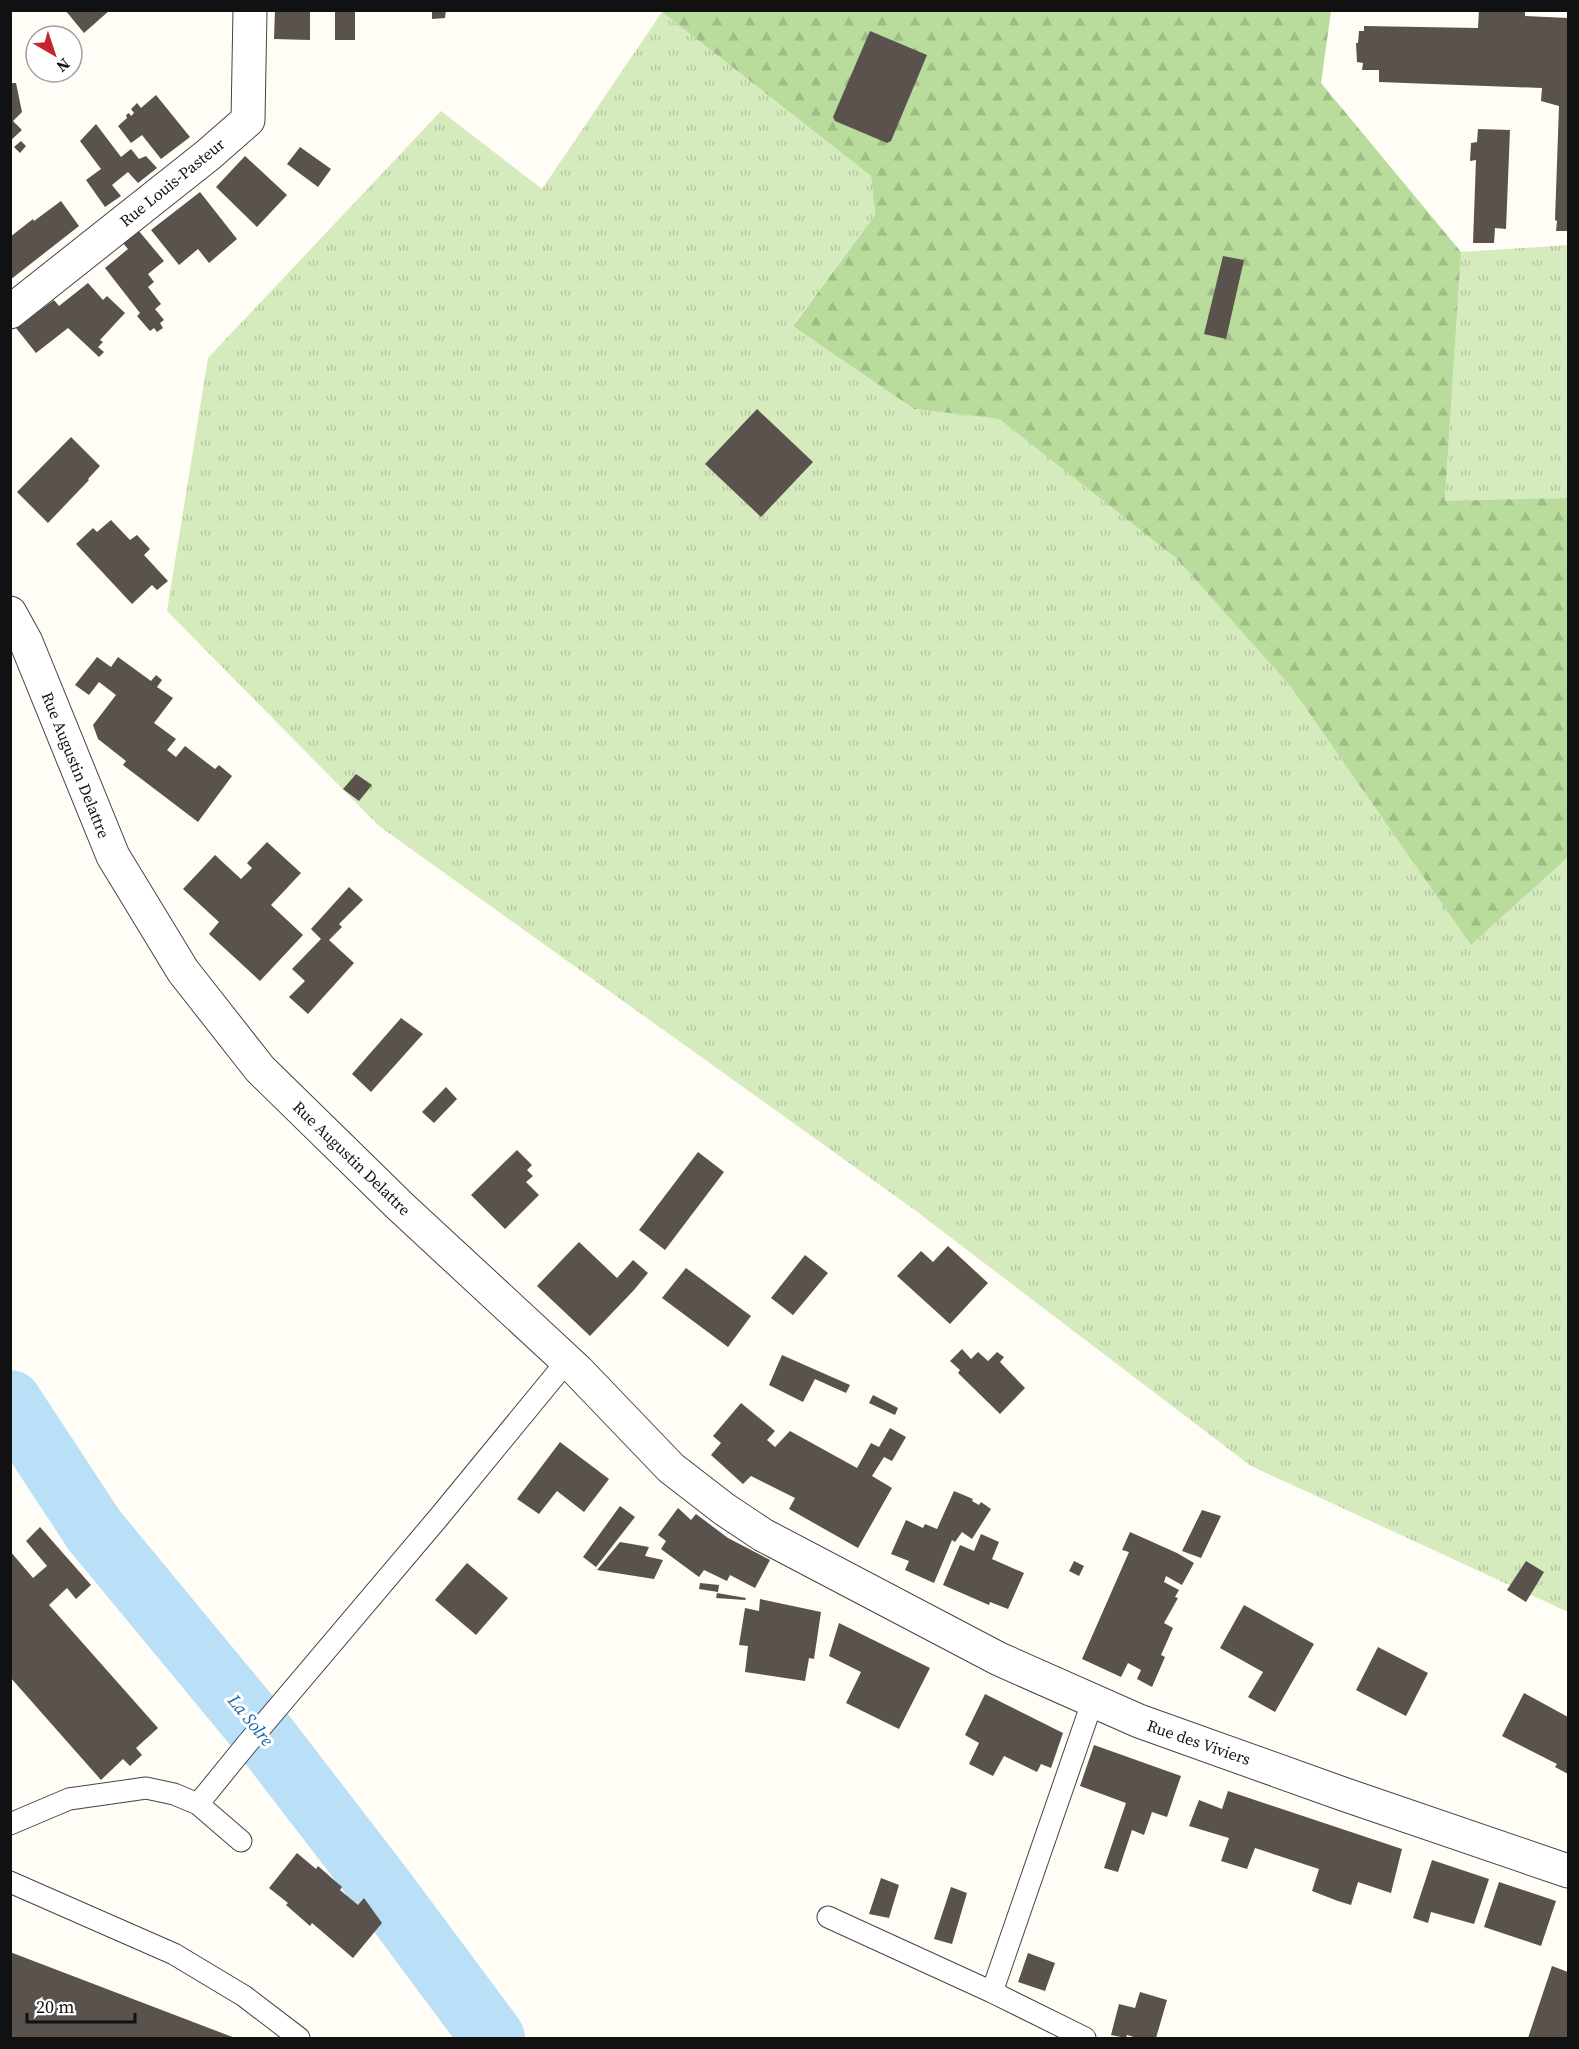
<svg xmlns="http://www.w3.org/2000/svg" width="1579" height="2049" font-family="'Source Serif 4',serif">
<defs>
<pattern id="grass-tufts" width="24" height="20" patternUnits="userSpaceOnUse" patternTransform="scale(1.5)"><rect width="24" height="20" fill="#d5ebbd"/><path d="M3 7l-1-3M5 7V3M7 7l1-3M15 17l-1-3M17 17v-4M19 17l1-3" fill="none" stroke="#b6c8a1"/></pattern>
<pattern id="forest-firs" width="22" height="20" patternUnits="userSpaceOnUse" patternTransform="scale(1.5)"><rect width="22" height="20" fill="#b9dc9c"/><path d="M5 1l3.5 6h-7zM16 11l3.5 6h-7z" fill="#9ebc85"/></pattern>
</defs>
<rect width="100%" height="100%" fill="#fffdf5"/>
<!-- grass -->
<path fill="url(#grass-tufts)" d="M662 12 871 176 875 215 793 325 914 409 999 419 1176 558 1291 687 1471 944 1568 857V1612L1251 1466 912 1208 379 826 167 611 208 358 441 111 542 189Z
M1568 245V498L1445 502 1461 252Z"/>
<!-- forest -->
<path fill="url(#forest-firs)" d="M663 10 1331 11 1321 83 1461 252 1445 501 1568 498V857L1471 945 1291 687 1176 558 999 419 914 409 793 326 875 215 871 176 662 12Z"/>
<g fill="none" stroke-linecap="round" stroke-linejoin="round">
<!-- river -->
<path stroke="#b9e0f7" stroke-width="64" d="M10 1402 94 1530 266 1738 383 1890 493 2038"/>
</g>
<!-- building -->
<path fill="#5a524d" d="M65 10H110L84 33Z
M275 10H310V40L274 39Z
M335 10H355V40H335Z
M432 10H446L445 18 432 19Z
M1479 10H1525V16L1568 18V231H1556L1557 221 1555 220 1559 106 1541 101 1542 88 1379 82V70H1362L1363 63 1357 62 1356 43H1358L1359 31H1364V26L1478 28Z
M870 31 927 55 891 141 887 143 835 121 833 117Z
M10 83H16L22 112 13 121 22 130 10 141V91L12 89Z
M156 95 190 137 161 159 142 135 131 143 118 126 127 118 126 115 129 113 131 116 134 113 131 109 137 103 141 108Z
M96 124 121 157 131 149 139 159 146 156 157 168 138 183 128 172 112 185 121 196 105 207 86 180 101 169 80 141Z
M1478 129 1510 130 1506 229 1495 228 1494 243H1473L1476 160 1470 161 1471 143 1477 142Z
M21 141 26 146 20 153 14 147Z
M300 147 331 169 318 187 287 164Z
M245 156 287 195 257 227 216 187Z
M200 192 237 239 209 263 198 249 179 265 151 230Z
M61 201 79 226 10 280V237L33 219 34 221Z
M138 230 164 261 148 274 154 282 148 287 161 304 155 309 164 320 160 323 163 328 157 332 154 328 150 331 137 316 140 313 105 268 128 249 123 243Z
M1223 256 1244 260 1226 339 1204 334Z
M88 283 103 300 107 296 125 313 100 340 103 342 98 347 104 352 99 357 68 328 36 353 16 328 54 300 59 306Z
M757 409 813 462 761 517 705 464Z
M71 437 100 466 88 479 89 480 48 523 17 492Z
M111 520 130 540 137 535 150 549 144 555 168 581 157 590 152 585 132 604 76 544 93 528 97 532Z
M97 657 111 667 118 657 151 681 156 675 162 680 157 687 173 698 154 723 176 739 167 750 176 757 185 746 215 769 219 765 232 776 198 822 123 765 126 761 98 739 93 725 116 695 99 682 89 695 75 685Z
M356 774 372 785 359 801 343 789Z
M267 842 301 873 271 905 303 935 260 981 209 934 219 922 183 889 215 855 241 879 252 868 247 863Z
M349 887 363 900 339 924 342 927 329 940 354 963 308 1014 289 997 305 981 292 969 321 939 311 929Z
M401 1018 423 1034 371 1092 352 1074Z
M446 1087 457 1099 434 1123 422 1112Z
M517 1150 532 1165 527 1170 533 1176 526 1182 539 1195 505 1229 471 1195Z
M698 1152 724 1172 665 1250 639 1230Z
M579 1242 617 1278 633 1260 648 1273 634 1290 590 1336 537 1286Z
M948 1246 988 1283 950 1324 897 1276 921 1251 933 1262Z
M805 1255 828 1273 793 1315 771 1298Z
M686 1268 751 1316 728 1347 662 1298Z
M962 1349 971 1359 978 1352 988 1361 997 1352 1004 1357 1000 1362 1025 1388 1000 1414 958 1373 960 1370 950 1361Z
M782 1355 850 1385 846 1393 815 1379 803 1402 769 1385Z
M873 1395 898 1408 895 1415 869 1403Z
M741 1403 775 1431 767 1440 775 1447 790 1431 857 1468 871 1443 879 1447 890 1428 906 1437 892 1461 884 1457 872 1476 892 1488 858 1548 789 1509 795 1498 751 1476 743 1484 711 1455 721 1443 713 1436Z
M560 1442 609 1479 584 1512 557 1491 539 1514 517 1499Z
M954 1491 973 1499 972 1501 979 1505 981 1502 991 1509 972 1539 962 1532 955 1542 952 1540 934 1583 905 1570 909 1561 891 1554 906 1520 923 1528 925 1524 937 1529Z
M620 1506 635 1517 596 1567 583 1557Z
M678 1508 691 1520 696 1514 728 1538 770 1560 755 1588 730 1575 727 1581 704 1570 699 1577 661 1549 666 1541 658 1535Z
M1202 1510 1221 1516 1201 1558 1182 1551Z
M40 1527 91 1585 76 1599 67 1588 49 1605 158 1728 136 1748 142 1755 130 1766 123 1759 101 1780 10 1677V1551L33 1578 47 1566 26 1541Z
M1130 1532 1177 1553 1194 1563 1182 1585 1166 1576 1164 1582 1179 1590 1175 1597 1178 1598 1164 1623 1173 1628 1161 1655 1165 1657 1152 1687 1137 1679 1141 1670 1128 1663 1121 1677 1082 1659 1129 1552 1122 1550Z
M981 1534 999 1542 992 1559 1024 1573 1008 1609 990 1602 989 1605 943 1585 960 1545 974 1551Z
M620 1542 649 1547 645 1556 663 1560 654 1579 597 1570Z
M1074 1561 1084 1566 1079 1576 1069 1571Z
M1526 1561 1544 1572 1526 1602 1507 1590Z
M467 1563 508 1598 476 1635 435 1600Z
M700 1583 719 1585 718 1592 699 1589Z
M717 1593 746 1598 745 1600 716 1598Z
M760 1599 821 1612 814 1659 809 1658 805 1681 745 1672 748 1646 739 1645 745 1608 759 1611Z
M1244 1605 1314 1644 1275 1712 1248 1697 1263 1672 1220 1648Z
M839 1623 930 1668 899 1729 846 1703 861 1672 829 1656Z
M1378 1647 1428 1673 1406 1716 1356 1690Z
M1524 1693 1568 1717V1774L1555 1767 1557 1764 1502 1736Z
M985 1694 1063 1733 1051 1768 1041 1764 1037 1772 1004 1756 993 1776 969 1764 979 1743 965 1735Z
M1094 1745 1181 1776 1167 1817 1152 1812 1144 1835 1132 1830 1118 1872 1104 1868 1126 1803 1080 1786Z
M1228 1791 1402 1849 1391 1893 1358 1882 1351 1905 1338 1901 1312 1891 1319 1869 1255 1848 1247 1869 1221 1861 1229 1838 1189 1826 1199 1800 1222 1809Z
M297 1853 316 1869 318 1866 342 1887 340 1890 358 1905 364 1898 382 1923 353 1958 312 1923 310 1926 286 1905 288 1903 269 1888Z
M1432 1860 1489 1879 1474 1924 1431 1912 1428 1923 1413 1918Z
M881 1878 899 1885 889 1918 869 1914Z
M1499 1882 1556 1901 1541 1946 1484 1927Z
M951 1887 967 1893 952 1944 934 1939Z
M10 1952 235 2038H10Z
M1028 1953 1055 1963 1045 1991 1018 1982Z
M1552 1966 1568 1972V2038H1528Z
M1140 1992 1167 2000 1156 2038H1137L1127 2035 1126 2038 1111 2035 1119 2004 1135 2008Z"/>
<g fill="none" stroke-linecap="round" stroke-linejoin="round">
<!-- lane casing -->
<g stroke="#444" stroke-width="23">
<path id="lane" d="M198 1804 246 1745 439 1517 567 1361
M10 1824 69 1799 146 1788 174 1794 198 1804 241 1841
M10 1882 174 1954 244 1996 299 2038
M828 1917 992 1992
M1085 2038 992 1992 1093 1700"/>
</g>
<!-- street casing -->
<g stroke="#444" stroke-width="35">
<path id="street" d="M10 312 208 155 248 120 250 10
M10 613 26 642 113 856 183 971 260 1069 401 1207 577 1370 671 1468 724 1509 763 1535 999 1659 1139 1721 1343 1794 1568 1871"/>
</g>
<!-- lane -->
<use href="#lane" stroke="#fff" stroke-width="21"/>
<!-- street -->
<use href="#street" stroke="#fff" stroke-width="33"/>
</g>
<g text-anchor="middle" dominant-baseline="central" stroke-width="6" stroke-linejoin="round" paint-order="stroke">
<!-- street labels -->
<g font-size="16" fill="#111" stroke="#fff">
<text transform="translate(172 182) rotate(-39)">Rue Louis-Pasteur</text>
<text transform="translate(76 765) rotate(68)">Rue Augustin Delattre</text>
<text transform="translate(352 1158) rotate(44)">Rue Augustin Delattre</text>
<text transform="translate(1199 1742) rotate(19)">Rue des Viviers</text>
</g>
<!-- water labels -->
<g font-size="18" font-style="italic" fill="#1768a6" stroke="#fff">
<text transform="translate(251 1720) rotate(51)">La Solre</text>
</g>
</g>
<!-- border -->
<rect width="1579" height="2049" fill="none" stroke="#111111" stroke-width="24"/>
<!-- north arrow -->
<g transform="translate(54 54) rotate(141)"><circle r="28" fill="#ffffff" stroke="#a0a0a0" stroke-width="1.5"/>
<path d="M0-4.5L10 22L0 15L-10 22Z" fill="#c4262e"/>
<text y="-9" font-size="16" font-weight="bold" text-anchor="middle" fill="#111111">N</text>
</g>
<!-- scale -->
<path d="M27 2013v9h108v-9" fill="none" stroke="#111111" stroke-width="3"/>
<text x="36" y="2013" font-size="18" fill="#111111" stroke="#ffffff" stroke-width="4.5" paint-order="stroke">20 m</text>
</svg>
